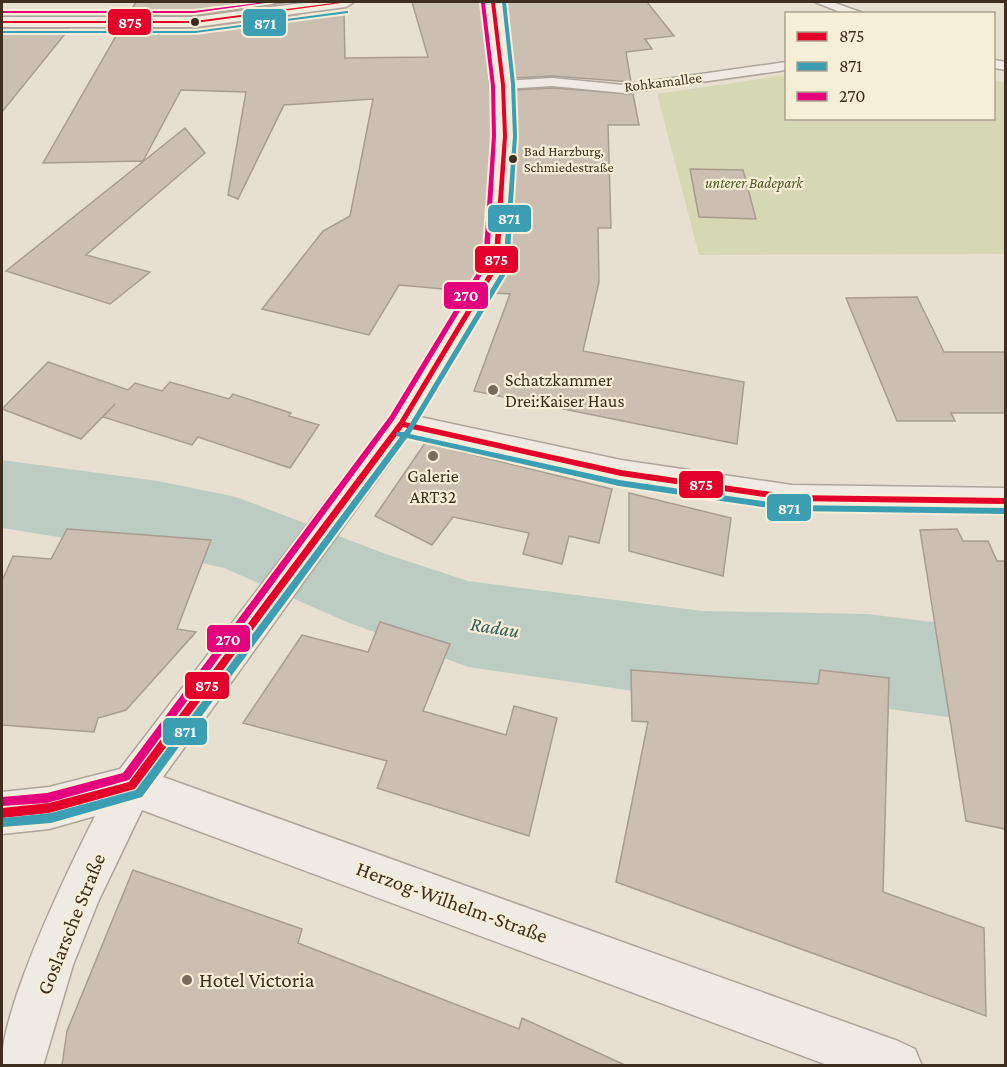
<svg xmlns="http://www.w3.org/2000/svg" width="1007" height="1067" font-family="'Crimson Pro',serif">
<rect width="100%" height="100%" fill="#e7e0d1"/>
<!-- green -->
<path fill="#d6d7b3" d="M786 75V118H994V80L1005 82V254L699 255 657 94Z"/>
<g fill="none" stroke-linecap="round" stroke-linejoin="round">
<!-- river -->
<path fill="#bcccc2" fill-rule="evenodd" d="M2 460 158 481 236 497 386 554 468 581 702 611 867 614 1006 631V725L867 706 702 701 468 667 347 622 224 568 158 553 2 528Z"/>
</g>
<!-- building -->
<path fill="#cbbfb2" stroke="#a89c90" stroke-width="1.5" d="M136 2H290L195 15H128Z
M412 2H483L493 136 482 265 466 291 399 285 369 335 262 309 323 231 350 216 373 99 284 105 238 199 228 195 246 92 181 90 143 161 43 163 120 29H195L295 16 344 14 345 58 428 57Z
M503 2H647L674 36 645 39 652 49 626 52 631 82 552 76 514 78Z
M2 29H69L2 112Z
M552 88 633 94 639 125H608L611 228H598L599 282 583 351 744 382 737 444 474 391 510 294 495 293 510 266 517 136 515 90Z
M185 128 205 153 86 255 150 272 110 304 6 271Z
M690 169 743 170 756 219 699 217Z
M917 297 944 352H1005V413H951L955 421H897L846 298Z
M48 362 128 390 135 383 162 391 170 382 229 399 233 394 291 413 289 416 319 425 290 468 198 437 192 445 103 417 115 404 81 439 2 409Z
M425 443 612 489 599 543 569 536 562 564 523 554 529 533 453 517 432 545 375 516Z
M629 493 731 518 723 576 629 551Z
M67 529 211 540 177 629 196 632 126 710 98 718 94 732 2 725V581L13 556 51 559Z
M957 529 963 541H988L997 561H1005V829L966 821 920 530Z
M380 622 450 644 423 711 506 735 514 706 557 718 529 836 377 788 387 761 243 723 302 635 368 652Z
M631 670 818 684 820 670 889 678 883 892 984 928 986 1016 616 882 648 722 632 721Z
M133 870 302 929 298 943 519 1029 522 1018 625 1065H62L67 1031Z"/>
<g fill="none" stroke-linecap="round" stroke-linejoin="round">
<!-- lane casing -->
<g stroke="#ada599" stroke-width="3">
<path id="lane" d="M815 2H832L866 14H845Z
M994 60 1006 62V70L994 68Z
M786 62V70L624 93 552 86 503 89 496 85 503 81 552 78 624 85Z"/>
</g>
<!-- street casing -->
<g stroke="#ada599" stroke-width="3">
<path id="street" d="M311 2H354L346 7 195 27H2V17H195Z
M485 2H501L513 85 515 136 508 266 420 417 621 460 792 485 1006 488V514L792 511 621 486 408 437 163 777 898 1041 915 1049 922 1066H830L142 810 98 902 73 965 43 1066H2C2 1040 9 1019 17 994 38 933 66 874 95 816L49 829 2 834V792L49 787 120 769 391 416 484 266 495 136 493 85Z"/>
</g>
<!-- lane -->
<use href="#lane" fill="#efebe3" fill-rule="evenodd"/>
<!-- street -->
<use href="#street" fill="#efebe3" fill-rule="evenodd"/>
<!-- bus-1 casing -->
<g stroke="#f7eed8" stroke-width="4">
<path id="bus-1" d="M341 2H348L195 23H2V21H195Z
M491 2H495L505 85 507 136 499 266 405 422 621 470 792 495 1006 498V504L792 501 621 476 403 427 135 789 49 813 2 818V808L49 803 129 782 399 422 493 266 503 136 501 85Z"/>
</g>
<!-- bus-2 casing -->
<g stroke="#f7eed8" stroke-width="4">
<path id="bus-2" d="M502 2H506L515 84 517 136 509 269 410 434 619 480 790 505 1006 508V514L790 511 619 486 407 438 142 797 51 823 2 827V819L3 818 51 813 136 790 400 437 397 436 396 434 397 432H404L408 427 503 269 513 136 511 84Z
M347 11H348V13L195 33H2V31H195Z"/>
</g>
<!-- bus-3 casing -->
<g stroke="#f7eed8" stroke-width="4">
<path id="bus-3" d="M265 2H272L194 13H2V11H194Z
M483 2 485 3 495 86 496 136 489 263 394 420 129 780 47 803 2 806V797L47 793 123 773 390 416 483 263 492 136 491 86 481 3Z"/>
</g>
<!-- bus-1 -->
<use href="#bus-1" fill="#e4002b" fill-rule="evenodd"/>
<!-- bus-2 -->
<use href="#bus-2" fill="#3c9eb2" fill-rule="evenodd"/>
<!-- bus-3 -->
<use href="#bus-3" fill="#e5007d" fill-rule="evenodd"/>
</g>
<!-- markers -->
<g fill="#3d2e20" stroke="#f7eed8" stroke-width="2">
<circle cx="195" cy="22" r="5"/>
<circle cx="513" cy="159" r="5"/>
</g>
<g fill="#786c5e" stroke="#f7eed8" stroke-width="2">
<circle cx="493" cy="390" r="6"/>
<circle cx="433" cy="456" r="6"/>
<circle cx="187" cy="980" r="6"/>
</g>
<g text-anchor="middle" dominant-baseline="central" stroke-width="4.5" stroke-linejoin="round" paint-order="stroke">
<!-- far-bus labels -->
<g font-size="14" fill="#3d2e20" stroke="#f7eed8" text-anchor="start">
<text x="524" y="151">Bad Harzburg,<tspan x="524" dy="16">Schmiedestraße</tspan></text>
</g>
<!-- far-street labels -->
<g font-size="15" fill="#3d2e20" stroke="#f7eed8">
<text transform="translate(663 82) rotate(-7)">Rohkamallee</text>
</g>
<!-- far-park labels -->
<g font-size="15" font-style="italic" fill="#4d5a26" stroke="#f7eed8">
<text x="754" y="183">unterer Badepark</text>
</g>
<!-- poi labels -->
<g font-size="18" fill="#3d2e20" stroke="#f7eed8" text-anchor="start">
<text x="505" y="380">Schatzkammer<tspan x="505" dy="21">Drei:Kaiser Haus</tspan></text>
<text x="433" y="476" text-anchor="middle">Galerie<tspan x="433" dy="21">ART32</tspan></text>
</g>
<!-- water labels -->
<g font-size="20" font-style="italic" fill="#2f5d5a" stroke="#f7eed8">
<text transform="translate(495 627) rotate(9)">Radau</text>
</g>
<!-- near-street labels -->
<g font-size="21" fill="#3d2e20" stroke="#f7eed8">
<text transform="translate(452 902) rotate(20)">Herzog-Wilhelm-Straße</text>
<text transform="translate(71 924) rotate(-68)">Goslarsche Straße</text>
</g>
<!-- near-poi labels -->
<g font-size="21" fill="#3d2e20" stroke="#f7eed8" text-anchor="start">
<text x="199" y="980">Hotel Victoria</text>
</g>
</g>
<g stroke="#f7eed8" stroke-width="2">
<rect x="107" y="8" width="45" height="28" rx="6" fill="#e4002b"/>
<rect x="242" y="8" width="45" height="29" rx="6" fill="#3c9eb2"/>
<rect x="487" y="204" width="45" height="29" rx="6" fill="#3c9eb2"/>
<rect x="474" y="245" width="45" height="29" rx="6" fill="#e4002b"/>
<rect x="443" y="281" width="46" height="29" rx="6" fill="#e5007d"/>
<rect x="678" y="470" width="46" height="29" rx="6" fill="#e4002b"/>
<rect x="766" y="493" width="46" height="29" rx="6" fill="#3c9eb2"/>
<rect x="206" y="624" width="45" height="29" rx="6" fill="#e5007d"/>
<rect x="184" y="671" width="46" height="29" rx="6" fill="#e4002b"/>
<rect x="162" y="717" width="46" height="29" rx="6" fill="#3c9eb2"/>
</g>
<g font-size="16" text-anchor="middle" font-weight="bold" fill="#fff">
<text x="130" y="28">875</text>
<text x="265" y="29">871</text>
<text x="509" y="224">871</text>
<text x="496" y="265">875</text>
<text x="466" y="301">270</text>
<text x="701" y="490">875</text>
<text x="789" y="514">871</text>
<text x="228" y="645">270</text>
<text x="207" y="691">875</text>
<text x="185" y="737">871</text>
</g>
<!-- border -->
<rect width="1007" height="1067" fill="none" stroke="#3d2e20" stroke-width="6"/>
<!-- legend -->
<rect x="785" y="12" width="210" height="108" fill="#f7eed8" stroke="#ada18e" stroke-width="1.5"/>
<rect x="797" y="32" width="30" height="9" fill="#e4002b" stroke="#ada18e" stroke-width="1.5"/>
<text x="839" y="42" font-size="18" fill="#3d2e20">875</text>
<rect x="797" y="62" width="30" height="9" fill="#3c9eb2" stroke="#ada18e" stroke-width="1.5"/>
<text x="839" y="72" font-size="18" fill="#3d2e20">871</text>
<rect x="797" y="92" width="30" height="9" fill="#e5007d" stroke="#ada18e" stroke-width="1.5"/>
<text x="839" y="102" font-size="18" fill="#3d2e20">270</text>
</svg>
